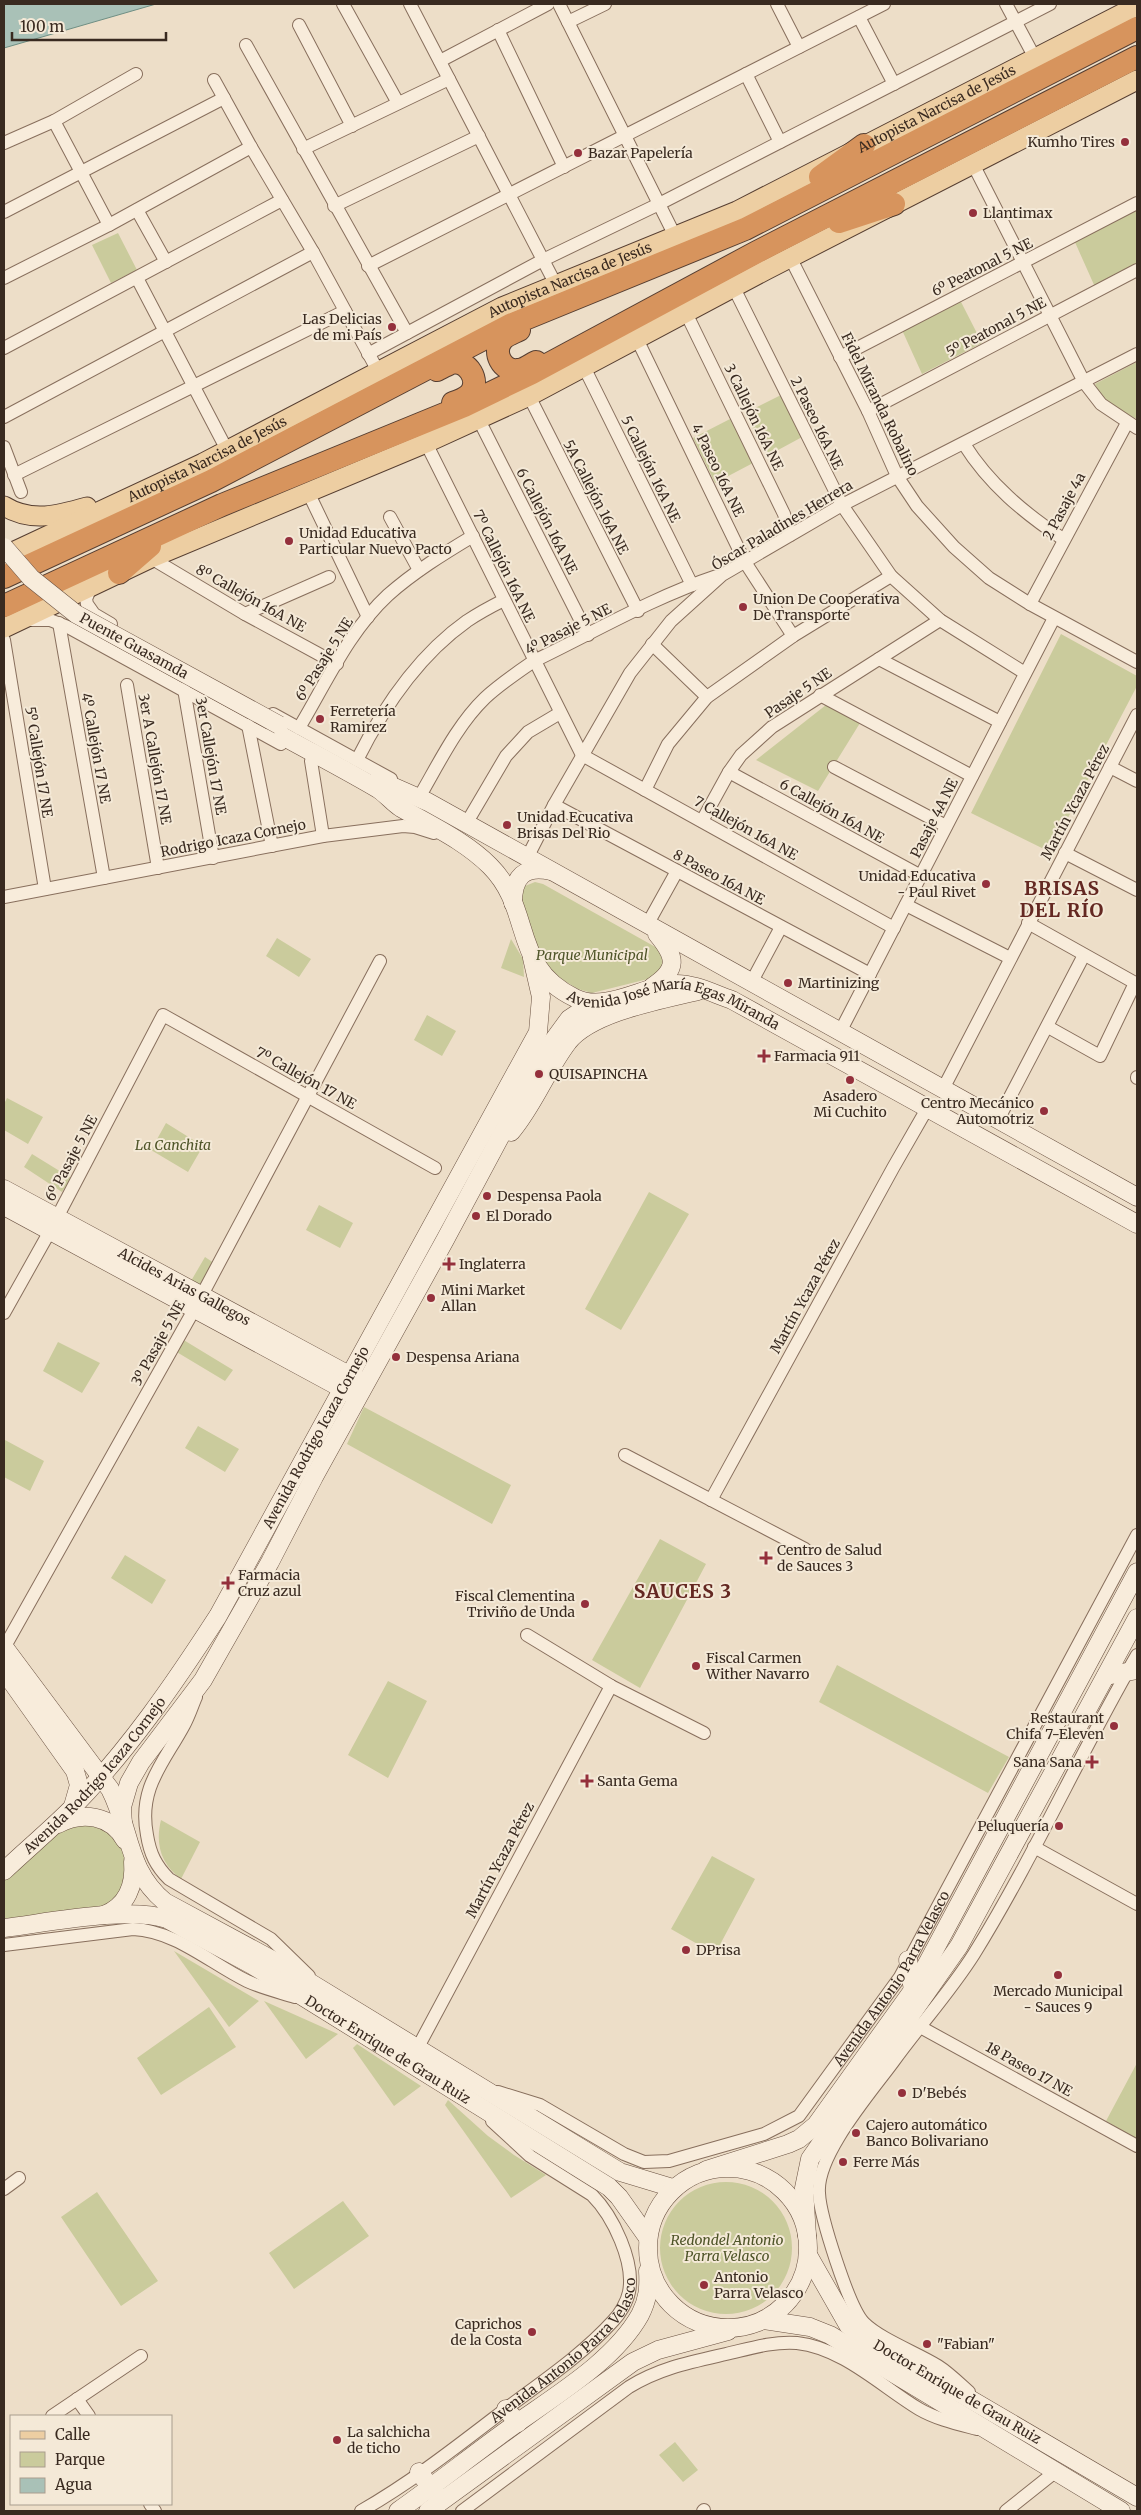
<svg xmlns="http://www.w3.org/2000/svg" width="1141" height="2515" font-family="Merriweather,serif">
<rect width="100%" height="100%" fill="#eddec8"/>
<!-- green -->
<path fill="#cacb9c" d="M1137 207V264L1095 287 1074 240Z
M118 233 137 270 111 283 92 245Z
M960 300 982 343 922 374 902 330Z
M1137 362V419L1104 402 1095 384Z
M783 394 804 436 767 456 745 413Z
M730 419 753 463 715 483 693 438Z
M1061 634 1137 676V686L1050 852 971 813Z
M826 705 860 723 818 791 756 760Z
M535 882 543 884 659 949 664 956V969L652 978 592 993 578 989 553 974 540 957 521 897 525 886Z
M277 938 311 959 299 977 266 956Z
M511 939 523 959 524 977 501 968Z
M427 1015 456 1031 442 1056 414 1040Z
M7 1098 43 1117 28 1144 4 1130V1104Z
M166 1123 203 1146 188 1172 151 1150Z
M32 1154 71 1178 62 1192 24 1167Z
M649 1192 689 1214 621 1330 585 1309Z
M319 1205 353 1223 340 1248 306 1230Z
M205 1257 214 1263 200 1286 191 1281Z
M182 1339 233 1370 225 1381 175 1351Z
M58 1342 100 1363 82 1393 43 1371Z
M364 1407 511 1485 492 1524 347 1444Z
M198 1426 239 1449 225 1472 185 1448Z
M5 1440 44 1461 30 1491 4 1477Z
M660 1539 706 1564 640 1688 592 1660Z
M125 1555 166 1580 152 1604 111 1578Z
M837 1665 1009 1757 988 1793 819 1702Z
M388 1681 427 1701 388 1778 348 1755Z
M161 1820 200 1842 181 1879C161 1864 155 1844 161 1820Z
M79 1825 103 1826 124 1846C127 1873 129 1887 106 1907L4 1921V1881L62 1830Z
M712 1856 755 1879 715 1954 671 1929Z
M174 1951 259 2001 229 2027Z
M264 2001 338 2034 306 2059Z
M209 2007 236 2047 161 2095 137 2058Z
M357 2044 421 2086 394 2106 353 2048Z
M1137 2063V2139L1106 2121Z
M448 2100 488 2136 514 2155 546 2175 511 2198 445 2105Z
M660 2248a66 66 0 1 1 132 0a66 66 0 1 1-132 0Z
M97 2192 158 2281 121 2306 61 2217Z
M343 2201 369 2236 294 2289 269 2253Z
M675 2442 698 2470 683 2482 659 2455Z"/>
<!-- water -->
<path fill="#a9c1b7" stroke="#6f8f84" d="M4 4H156L4 48Z"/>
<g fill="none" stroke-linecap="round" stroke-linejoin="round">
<!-- street casing -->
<g stroke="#886f5d" stroke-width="14">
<g id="street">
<path d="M343 4 398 103"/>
<path d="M410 4 556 285"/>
<path d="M559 4 675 236"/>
<path d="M777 4 799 47"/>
<path d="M1006 4 1035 58"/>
<path d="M859 17 894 84"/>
<path d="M568 22 605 4"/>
<path d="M299 25 352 126"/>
<path d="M498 30 564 167"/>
<path d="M246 45 407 333"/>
<path d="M440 61 548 4"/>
<path d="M746 74 780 142"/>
<path d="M214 80 251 147 313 252 378 371"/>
<path d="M54 121 109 225"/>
<path d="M4 143 54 121 136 74"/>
<path d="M303 149 449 79"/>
<path d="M973 164 1084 382 1101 404 1137 428"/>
<path d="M334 206 479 136"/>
<path d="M137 210 166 262"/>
<path d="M4 212 224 98"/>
<path d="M790 257 868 411 897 476 917 506 954 547 989 578 1030 604 1137 662"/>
<path d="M368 266 884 4"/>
<path d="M4 278 109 225 251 147"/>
<path d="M137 278 227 450"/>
<path d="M734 288 842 505 891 576 940 620 1025 673"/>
<path d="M686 313 784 514 790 535"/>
<path d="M637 339 745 562 793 636"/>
<path d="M4 348 282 200"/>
<path d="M368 354 543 260 659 204 1050 4"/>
<path d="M840 357 1137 203"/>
<path d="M584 367 692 585"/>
<path d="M529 396 638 611"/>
<path d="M868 411 1137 270"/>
<path d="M4 417 313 252"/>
<path d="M479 420 588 635"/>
<path d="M426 443 582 755 894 928"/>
<path d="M964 444C989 484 1024 513 1063 539"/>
<path d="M4 447 21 492"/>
<path d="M14 475 345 311"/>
<path d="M308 492 368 617"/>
<path d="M390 517 419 570"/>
<path d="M151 558 245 614 337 664"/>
<path d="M91 587 86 599 87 604 94 614 111 624"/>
<path d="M1030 604 1127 423"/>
<path d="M245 614 329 577"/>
<path d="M27 620H50L68 627 281 744"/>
<path d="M59 623 104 878"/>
<path d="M4 640 45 889"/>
<path d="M652 644 707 697"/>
<path d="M879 659 1000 722"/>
<path d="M127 685 158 868"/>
<path d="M184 689 213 858"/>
<path d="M820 695 972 776"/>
<path d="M273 714 391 779"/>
<path d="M248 725 272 846"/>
<path d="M299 728C326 683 349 631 388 595 414 572 443 554 473 536"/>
<path d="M357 760C383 708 419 655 467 621 479 613 492 606 504 600"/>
<path d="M311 761 323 836"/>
<path d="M834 767 946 826"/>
<path d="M1110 767 1137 781"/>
<path d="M729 772 921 876"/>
<path d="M645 790 668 744 707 697 793 636 891 576"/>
<path d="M421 794C440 761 458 724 485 698 500 684 518 672 534 661 594 632 654 597 717 576"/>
<path d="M554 805 870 974"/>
<path d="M702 821 729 772 741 755 772 727 940 620"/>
<path d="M466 824 506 756 528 732 560 713"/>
<path d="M1065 853 1137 890"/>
<path d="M527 858 554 805 630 673 671 621 722 575 842 505 1137 354"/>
<path d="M4 897 323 836 403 826 415 827 434 833"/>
<path d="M906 905 1010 958"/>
<path d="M1028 923 1137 984"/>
<path d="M647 925 677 871"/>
<path d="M751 983 781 927"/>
<path d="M1048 1027 1100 1056 1135 983"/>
<path d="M840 1032 1054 618"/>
<path d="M1137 1077V1078"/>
<path d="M943 1089 1137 715"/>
<path d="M998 1120 1084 955"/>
<path d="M4 1313 50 1231 163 1015 435 1168"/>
<path d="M625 1455 805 1549"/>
<path d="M711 1500 893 1168 928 1107"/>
<path d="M527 1635 611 1686 704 1733"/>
<path d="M4 1648 195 1308 380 961"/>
<path d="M196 1697C192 1706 189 1716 184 1725 163 1764 138 1788 147 1835 150 1854 156 1866 169 1879L271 1939 309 1976"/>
<path d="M1034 1847 1137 1904"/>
<path d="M4 1945 133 1929C176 1931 210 1963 247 1981 262 1988 279 1992 295 1997"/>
<path d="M913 2023 1137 2146"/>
<path d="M417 2049 611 1686"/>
<path id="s1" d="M498 2092 540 2105 624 2154 644 2162 669 2161 764 2134 799 2116 900 1977 1137 1535"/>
<path d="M4 2189 19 2178"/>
<path d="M969 2392C959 2383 949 2373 938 2366 917 2353 880 2339 864 2323 849 2308 820 2216 819 2193 816 2155 871 2092 893 2062 919 2026 950 1992 974 1954 1034 1857 1080 1753 1137 1655"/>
<path d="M77 2399 89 2416"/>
<path d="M52 2416 141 2356"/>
<path d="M150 2504 155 2511"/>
<path id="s2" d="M361 2511C412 2482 460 2444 507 2408 543 2381 582 2355 613 2321 620 2314 627 2302 629 2292 635 2262 613 2216 592 2195L530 2156 492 2121"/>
<path d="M462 2511 629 2387C660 2368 691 2362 726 2354 748 2349 773 2341 797 2343 843 2348 881 2386 919 2409 936 2419 958 2424 977 2429"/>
<path d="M703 2511 704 2510"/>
<path d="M1006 2511 1055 2472"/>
</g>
</g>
<!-- secondary casing -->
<g stroke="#6a5141" stroke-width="19">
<g id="secondary">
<path id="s3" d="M275 732C309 751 344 769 378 789 386 794 393 803 401 808 432 826 465 841 490 866 534 910 510 967 575 998 605 1013 643 986 674 984 694 983 714 994 732 1000L1137 1224"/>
<path d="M378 780 428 802 1137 1197"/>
<path d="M513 903C513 877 524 865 551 871"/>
<path d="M652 987C679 969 676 957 657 934"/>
<path d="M511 1132C534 1105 546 1071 568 1042 592 1012 661 1000 698 991"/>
<path id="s4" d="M4 1189 360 1381"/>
<path d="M4 1206 352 1394"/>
<path d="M4 1647 110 1789C131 1829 126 1870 165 1902L278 1963 620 2172 673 2188"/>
<path d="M4 1671 75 1771 79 1785 73 1806"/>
<path d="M1106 1676 1137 1670"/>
<path d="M58 1824C82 1811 111 1815 125 1840"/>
<path d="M123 1826 122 1807 129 1783 141 1762 203 1680 270 1562 314 1477 445 1240 547 1049 569 1019 578 1013 600 1004"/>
<path id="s5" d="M4 1871C26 1850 49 1831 71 1809 128 1751 174 1684 218 1616L538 1032 541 997 532 958"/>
<path d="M104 1915C127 1906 135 1885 133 1861"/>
<path id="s6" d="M4 1928C46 1923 129 1906 167 1919L252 1965 609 2187 619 2197 648 2238"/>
<path d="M908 1960 913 1990"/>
<circle cx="728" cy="2248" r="80"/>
<path d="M706 2170 788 2144 799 2139 816 2125 913 1990 1137 1572"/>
<path d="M807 2236 804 2188 810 2159 959 1946 1137 1618"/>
<path id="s7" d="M808 2255 848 2325 857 2333 1137 2497"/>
<path d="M764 2320 810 2327 830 2335 1121 2511"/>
<path d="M506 2409 518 2423"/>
<path d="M419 2472 437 2496"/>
<path d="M398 2511C432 2487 465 2461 499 2436 544 2402 612 2365 640 2315 648 2300 649 2287 648 2271"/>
<path d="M428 2511 633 2362 658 2350 728 2331"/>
</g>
</g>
<!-- primary casing -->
<g stroke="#563e31" stroke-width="21">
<g id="primary">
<path d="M4 506C31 523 59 515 87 507"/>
<path id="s8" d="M4 556 203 463 502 307 737 211 1137 6"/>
<path d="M4 628 151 558 426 443 529 396 766 270 1137 80"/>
</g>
</g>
<!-- highway casing -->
<g stroke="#563e31" stroke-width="24">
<path id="highway" d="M820 177 864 145
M839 222 894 204
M519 330C513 333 506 335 502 340 492 352 502 372 518 370 524 370 530 365 536 362
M437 370C441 368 446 365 451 363 468 359 481 381 470 394 465 399 459 401 453 403
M119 573 150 546
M4 577 211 481 510 325 745 229 1137 28
M4 606 222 505 464 406 532 373 757 252 1137 57"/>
</g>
<!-- street -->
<use href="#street" stroke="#f8ecdb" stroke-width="12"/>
<!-- secondary -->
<use href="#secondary" stroke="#f8ecdb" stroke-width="18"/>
<!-- primary -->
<use href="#primary" stroke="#edcea2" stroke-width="19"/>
<!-- highway -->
<use href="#highway" stroke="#d7945d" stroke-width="22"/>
<!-- secondary-bridge casing -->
<g stroke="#6a5141" stroke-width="19" stroke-linecap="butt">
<g id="secondary-bridge">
<path id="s9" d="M4 547 31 578 76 614 279 725"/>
</g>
</g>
<!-- secondary-bridge -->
<use href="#secondary-bridge" stroke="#f8ecdb" stroke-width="18"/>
</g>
<!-- markers -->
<g fill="#94303c" stroke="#f4e9d7" stroke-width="2">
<circle cx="1125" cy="142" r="5"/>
<circle cx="578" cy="153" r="5"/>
<circle cx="973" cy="213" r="5"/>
<circle cx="392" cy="327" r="5"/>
<circle cx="289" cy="541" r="5"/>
<circle cx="743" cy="607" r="5"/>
<circle cx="320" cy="719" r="5"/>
<circle cx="507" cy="825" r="5"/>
<circle cx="986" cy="884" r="5"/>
<circle cx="788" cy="983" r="5"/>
<path d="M761.5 1048.5h5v5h5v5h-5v5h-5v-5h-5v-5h5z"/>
<circle cx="539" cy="1074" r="5"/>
<circle cx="850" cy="1080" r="5"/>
<circle cx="1044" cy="1111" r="5"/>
<circle cx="487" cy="1196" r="5"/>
<circle cx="476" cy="1216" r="5"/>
<path d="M446.5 1256.5h5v5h5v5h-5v5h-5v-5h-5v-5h5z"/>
<circle cx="431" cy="1298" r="5"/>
<circle cx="396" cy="1357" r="5"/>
<path d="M763.5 1550.5h5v5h5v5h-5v5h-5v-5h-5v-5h5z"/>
<path d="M225.5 1575.5h5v5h5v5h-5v5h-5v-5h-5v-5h5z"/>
<circle cx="585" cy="1604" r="5"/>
<circle cx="696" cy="1666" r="5"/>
<circle cx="1114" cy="1726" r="5"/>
<path d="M1089.5 1754.5h5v5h5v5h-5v5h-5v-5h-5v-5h5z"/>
<path d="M584.5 1773.5h5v5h5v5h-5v5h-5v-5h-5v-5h5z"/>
<circle cx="1059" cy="1826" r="5"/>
<circle cx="686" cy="1950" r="5"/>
<circle cx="1058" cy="1975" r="5"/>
<circle cx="902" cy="2093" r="5"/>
<circle cx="856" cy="2133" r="5"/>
<circle cx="843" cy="2162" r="5"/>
<circle cx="704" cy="2285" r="5"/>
<circle cx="532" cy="2332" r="5"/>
<circle cx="927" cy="2344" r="5"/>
<circle cx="337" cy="2440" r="5"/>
</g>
<g text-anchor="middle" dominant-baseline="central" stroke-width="4" stroke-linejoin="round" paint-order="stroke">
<!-- street labels -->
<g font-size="14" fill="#392a20" stroke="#f4e9d7">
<text stroke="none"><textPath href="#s8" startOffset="1035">Autopista Narcisa de Jesús</textPath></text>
<text transform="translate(982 267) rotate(-27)">6º Peatonal 5 NE</text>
<text stroke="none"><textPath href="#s8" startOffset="630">Autopista Narcisa de Jesús</textPath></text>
<text transform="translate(996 327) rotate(-28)">5º Peatonal 5 NE</text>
<text transform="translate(880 404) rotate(64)">Fidel Miranda Robalino</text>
<text transform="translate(754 417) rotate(64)">3 Callejón 16A NE</text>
<text transform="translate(817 423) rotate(64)">2 Paseo 16A NE</text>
<text stroke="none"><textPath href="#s8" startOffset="225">Autopista Narcisa de Jesús</textPath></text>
<text transform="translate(651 469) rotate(64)">5 Callejón 16A NE</text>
<text transform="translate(718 470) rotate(64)">4 Paseo 16A NE</text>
<text transform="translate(596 497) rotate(63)">5A Callejón 16A NE</text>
<text transform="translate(1064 506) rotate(-62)">2 Pasaje 4a</text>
<text transform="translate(547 521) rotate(63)">6 Callejón 16A NE</text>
<text transform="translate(782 525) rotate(-31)">Óscar Paladines Herrera</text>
<text transform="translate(504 566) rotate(64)">7º Callejón 16A NE</text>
<text transform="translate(251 598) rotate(29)">8º Callejón 16A NE</text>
<text transform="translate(568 629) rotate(-27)">4º Pasaje 5 NE</text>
<text stroke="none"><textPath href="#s9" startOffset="165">Puente Guasamda</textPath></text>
<text transform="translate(324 659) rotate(-58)">6º Pasaje 5 NE</text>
<text transform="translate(798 693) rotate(-34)">Pasaje 5 NE</text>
<text transform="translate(96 748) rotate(80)">4º Callejón 17 NE</text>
<text transform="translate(211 756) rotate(80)">3er Callejón 17 NE</text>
<text transform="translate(155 759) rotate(80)">3er A Callejón 17 NE</text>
<text transform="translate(39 762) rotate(81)">5º Callejón 17 NE</text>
<text transform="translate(1075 802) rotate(-62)">Martín Ycaza Pérez</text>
<text transform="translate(832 811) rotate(29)">6 Callejón 16A NE</text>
<text transform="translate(934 818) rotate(-63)">Pasaje 4A NE</text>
<text transform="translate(746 828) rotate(29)">7 Callejón 16A NE</text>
<text transform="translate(233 838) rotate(-11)">Rodrigo Icaza Cornejo</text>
<text transform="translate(719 877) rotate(28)">8 Paseo 16A NE</text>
<text stroke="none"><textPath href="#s3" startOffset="520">Avenida José María Egas Miranda</textPath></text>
<text transform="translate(306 1078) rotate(29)">7º Callejón 17 NE</text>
<text transform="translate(71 1158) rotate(-62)">6º Pasaje 5 NE</text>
<text stroke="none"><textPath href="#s4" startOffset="205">Alcides Arias Gallegos</textPath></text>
<text transform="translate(805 1296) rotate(-61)">Martín Ycaza Pérez</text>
<text transform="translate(158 1343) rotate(-61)">3º Pasaje 5 NE</text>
<text stroke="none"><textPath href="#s5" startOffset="538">Avenida Rodrigo Icaza Cornejo</textPath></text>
<text stroke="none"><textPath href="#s5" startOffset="132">Avenida Rodrigo Icaza Cornejo</textPath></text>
<text transform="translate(500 1860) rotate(-62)">Martín Ycaza Pérez</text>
<text stroke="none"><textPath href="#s1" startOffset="492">Avenida Antonio Parra Velasco</textPath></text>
<text stroke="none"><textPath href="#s6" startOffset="421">Doctor Enrique de Grau Ruiz</textPath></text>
<text transform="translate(1029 2069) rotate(29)">18 Paseo 17 NE</text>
<text stroke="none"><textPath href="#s2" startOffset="262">Avenida Antonio Parra Velasco</textPath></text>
<text stroke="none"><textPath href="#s7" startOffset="209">Doctor Enrique de Grau Ruiz</textPath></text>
</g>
<!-- poi labels -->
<g font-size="14" fill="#392a20" stroke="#f4e9d7" text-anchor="start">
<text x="1115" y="142" text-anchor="end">Kumho Tires</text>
<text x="588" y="153">Bazar Papelería</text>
<text x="983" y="213">Llantimax</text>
<text x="382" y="319" text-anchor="end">Las Delicias<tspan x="382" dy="16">de mi País</tspan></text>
<text x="299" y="533">Unidad Educativa<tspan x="299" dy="16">Particular Nuevo Pacto</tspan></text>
<text x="753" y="599">Union De Cooperativa<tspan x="753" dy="16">De Transporte</tspan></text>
<text x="330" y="711">Ferretería<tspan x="330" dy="16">Ramirez</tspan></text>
<text x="517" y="817">Unidad Ecucativa<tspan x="517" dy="16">Brisas Del Rio</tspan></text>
<text x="976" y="876" text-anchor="end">Unidad Educativa<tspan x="976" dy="16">- Paul Rivet</tspan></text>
<text x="798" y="983">Martinizing</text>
<text x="774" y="1056">Farmacia 911</text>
<text x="549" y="1074">QUISAPINCHA</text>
<text x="850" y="1096" text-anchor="middle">Asadero<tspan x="850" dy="16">Mi Cuchito</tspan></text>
<text x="1034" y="1103" text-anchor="end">Centro Mecánico<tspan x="1034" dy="16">Automotriz</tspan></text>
<text x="497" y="1196">Despensa Paola</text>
<text x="486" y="1216">El Dorado</text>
<text x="459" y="1264">Inglaterra</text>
<text x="441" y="1290">Mini Market<tspan x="441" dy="16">Allan</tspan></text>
<text x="406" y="1357">Despensa Ariana</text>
<text x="777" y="1550">Centro de Salud<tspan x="777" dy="16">de Sauces 3</tspan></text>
<text x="238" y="1575">Farmacia<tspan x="238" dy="16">Cruz azul</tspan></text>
<text x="575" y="1596" text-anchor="end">Fiscal Clementina<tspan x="575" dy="16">Triviño de Unda</tspan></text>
<text x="706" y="1658">Fiscal Carmen<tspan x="706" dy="16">Wither Navarro</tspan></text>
<text x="1104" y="1718" text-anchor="end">Restaurant<tspan x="1104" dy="16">Chifa 7-Eleven</tspan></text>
<text x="1082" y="1762" text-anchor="end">Sana Sana</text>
<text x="597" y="1781">Santa Gema</text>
<text x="1049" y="1826" text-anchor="end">Peluquería</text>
<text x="696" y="1950">DPrisa</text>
<text x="1058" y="1991" text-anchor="middle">Mercado Municipal<tspan x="1058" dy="16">- Sauces 9</tspan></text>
<text x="912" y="2093">D'Bebés</text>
<text x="866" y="2125">Cajero automático<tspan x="866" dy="16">Banco Bolivariano</tspan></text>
<text x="853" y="2162">Ferre Más</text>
<text x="714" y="2277">Antonio<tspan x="714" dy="16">Parra Velasco</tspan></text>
<text x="522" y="2324" text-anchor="end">Caprichos<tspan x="522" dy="16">de la Costa</tspan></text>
<text x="937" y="2344">"Fabian"</text>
<text x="347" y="2432">La salchicha<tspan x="347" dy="16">de ticho</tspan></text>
</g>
<!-- park labels -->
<g font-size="14" font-style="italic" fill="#4e5428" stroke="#f4e9d7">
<text x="592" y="955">Parque Municipal</text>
<text x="173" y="1145">La Canchita</text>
<text x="727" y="2240">Redondel Antonio<tspan x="727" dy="16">Parra Velasco</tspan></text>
</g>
<!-- district labels -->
<g font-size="19" font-weight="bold" letter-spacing="1" fill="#642822" stroke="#f4e9d7">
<text x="1062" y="888">BRISAS<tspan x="1062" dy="22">DEL RÍO</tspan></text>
<text x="683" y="1591">SAUCES 3</text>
</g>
</g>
<!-- border -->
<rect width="1141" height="2515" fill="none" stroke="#392a20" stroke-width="10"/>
<!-- legend -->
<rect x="10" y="2415" width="162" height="90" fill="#f4e9d7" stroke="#a99d8e"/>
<rect x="20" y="2431" width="25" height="8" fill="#edcea2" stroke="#a99d8e"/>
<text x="55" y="2440" font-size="15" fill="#392a20">Calle</text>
<rect x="20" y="2452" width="25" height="15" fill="#cacb9c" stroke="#a99d8e"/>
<text x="55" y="2465" font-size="15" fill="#392a20">Parque</text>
<rect x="20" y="2478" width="25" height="15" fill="#a9c1b7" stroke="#a99d8e"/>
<text x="55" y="2490" font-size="15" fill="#392a20">Agua</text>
<!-- scale -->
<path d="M12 32v8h154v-8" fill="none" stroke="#392a20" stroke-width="2.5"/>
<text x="20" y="32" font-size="15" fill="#392a20" stroke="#f4e9d7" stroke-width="4" paint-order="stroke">100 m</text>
</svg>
